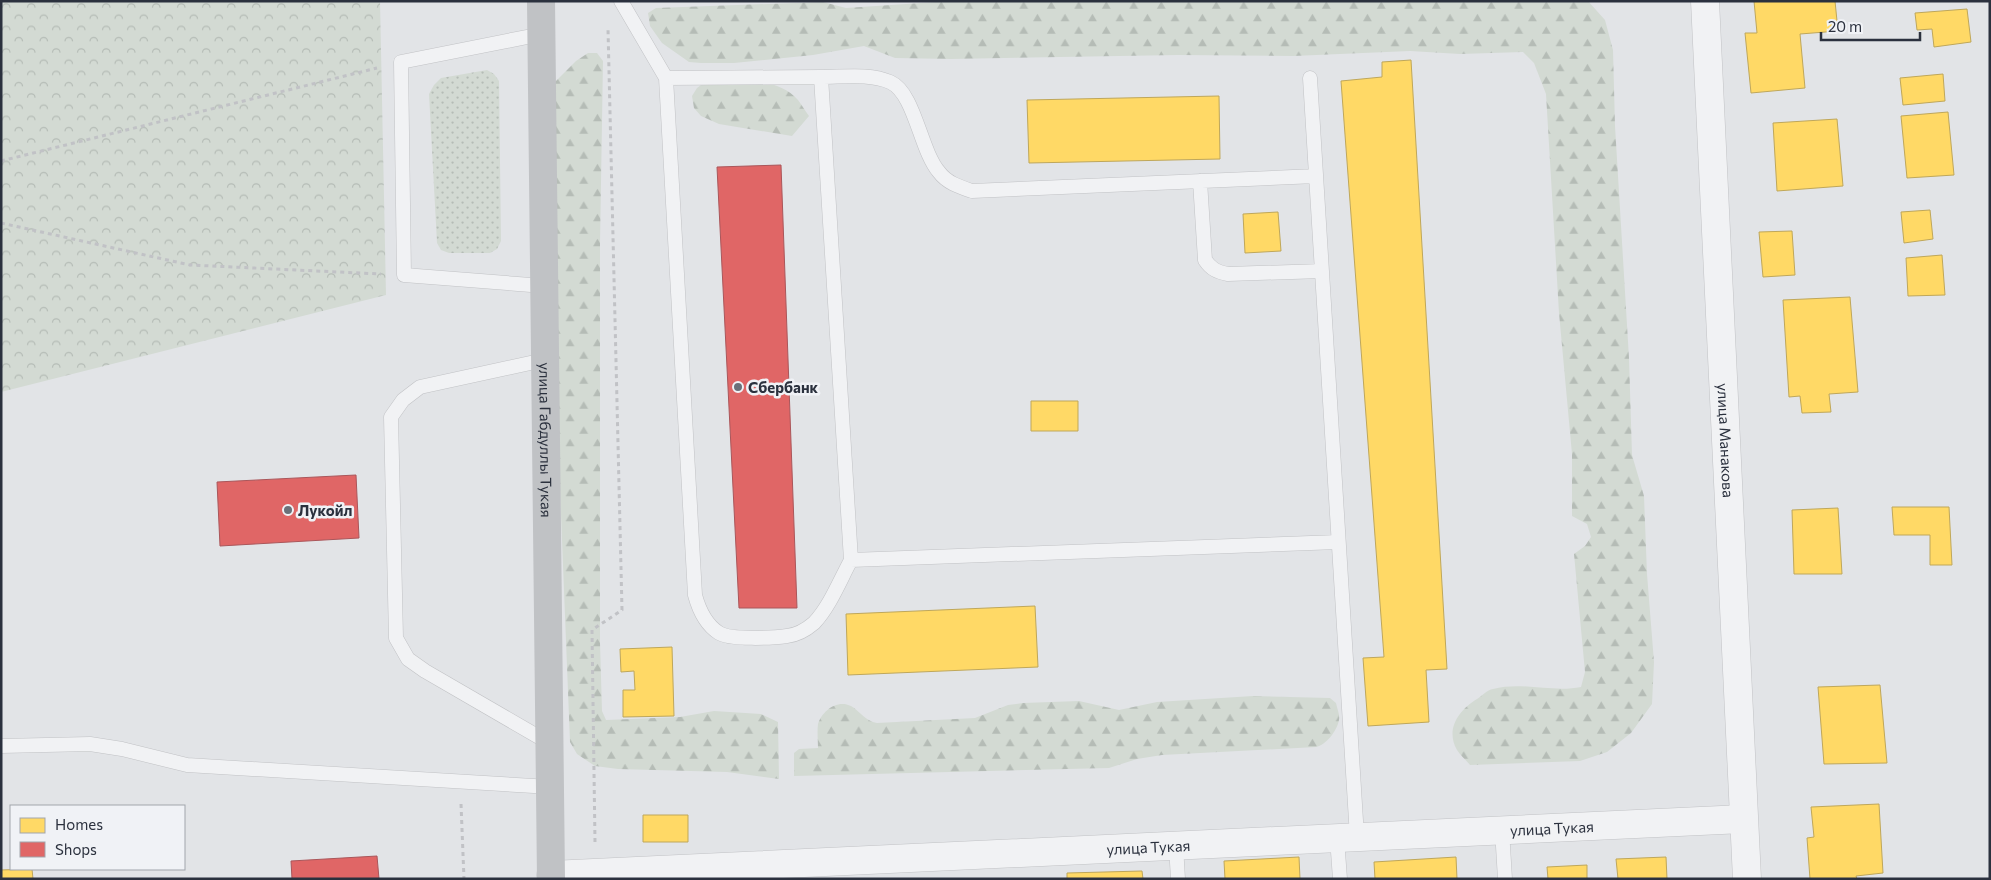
<svg xmlns="http://www.w3.org/2000/svg" width="1991" height="880" font-family="Commissioner,sans-serif">
<defs>
<pattern id="grass-dots" width="8" height="8" patternUnits="userSpaceOnUse" patternTransform="scale(1.25)"><rect width="8" height="8" fill="#d3dad3"/><path d="M2 2h.1M6 6h.1" fill="none" stroke="#b5bcb6" stroke-width="1.8" stroke-linecap="round"/></pattern>
<pattern id="forest-firs" width="22" height="20" patternUnits="userSpaceOnUse" patternTransform="scale(1.25)"><rect width="22" height="20" fill="#d3dad3"/><path d="M5 1l3.5 6h-7zM16 11l3.5 6h-7z" fill="#b5bcb6"/></pattern>
<pattern id="park-crowns" width="20" height="18" patternUnits="userSpaceOnUse" patternTransform="scale(1.25)"><rect width="20" height="18" fill="#d3dad3"/><path d="M2 6a3 3 0 1 1 6 0M12 15a3 3 0 1 1 6 0" fill="none" stroke="#b5bcb6"/></pattern>
</defs>
<rect width="100%" height="100%" fill="#e2e4e7"/>
<!-- grass -->
<path fill="url(#grass-dots)" d="M487 70 494 74 499 81 501 241 497 249 490 253H449L441 250 437 243 429 94 434 85 441 78Z"/>
<!-- forest -->
<path fill="url(#forest-firs)" d="M951 1H1588L1605 20 1613 50 1615 126 1629 358 1632 455 1644 496 1647 574 1654 662 1652 704 1631 733 1607 752 1580 761 1470 765C1466 760 1460 755 1457 750 1445 729 1459 710 1477 699 1482 696 1487 690 1493 689 1522 681 1552 693 1581 687L1585 672 1574 554 1585 546 1591 537 1587 524 1572 516V454L1559 313 1546 94 1534 63 1523 52 1460 54 1410 51 1293 56 1178 55 951 59 895 58 864 46 813 55 734 63H701L689 62 662 43 650 26 648 13 656 8 823 2 846 8Z
M588 53H597L603 61 600 244V643L602 711 606 720 680 717 714 711 761 714 778 722 779 779 727 772 618 769 595 766 577 754 570 742 558 439 552 85 576 61Z
M709 79C738 81 777 76 798 100 802 105 805 111 809 116L792 136 719 124 701 116 694 108 692 96 697 88Z
M1253 696 1330 698 1336 703C1337 708 1340 715 1339 720 1337 731 1326 745 1316 747L1162 755 1137 759 1109 768 794 776V753L799 749 818 748C818 741 817 732 818 724 822 711 837 699 851 706 861 712 865 721 877 723L975 718 1008 705 1023 703 1079 701 1119 710 1157 702Z"/>
<!-- park -->
<path fill="url(#park-crowns)" d="M1 1H380L386 295 1 392Z"/>
<!-- homes -->
<path fill="#ffd966" stroke="#bfa75a" d="M1754 1H1835L1838 31 1800 34 1805 88 1751 93 1745 33H1757Z
M1967 9 1971 42 1934 47 1932 29 1917 30 1915 13Z
M1411 60 1447 669 1426 670 1429 722 1368 726 1363 658 1384 657 1341 81 1382 77V62Z
M1943 74 1945 101 1903 105 1900 78Z
M1219 96 1220 159 1029 163 1027 100Z
M1948 112 1954 175 1907 178 1901 116Z
M1837 119 1843 186 1777 191 1773 123Z
M1930 210 1933 239 1904 243 1901 212Z
M1278 212 1281 251 1245 253 1243 214Z
M1792 231 1795 275 1763 277 1759 232Z
M1942 255 1945 295 1908 296 1906 258Z
M1850 297 1858 392 1829 394 1831 412 1802 413 1800 396 1789 397 1783 300Z
M1031 401H1078V431H1031Z
M1892 507H1949L1952 565H1930V535H1894Z
M1838 508 1842 574H1794L1792 510Z
M1035 606 1038 667 848 675 846 614Z
M672 647 674 716 623 717V690H635L634 671 621 672 620 649Z
M1880 685 1887 763 1824 764 1818 687Z
M1879 804 1883 873 1856 876 1857 879H1810L1807 838 1814 837 1811 807Z
M643 815H688V842H643Z
M1299 857 1300 879H1225L1224 861Z
M1456 857 1457 879H1375L1374 862Z
M1666 857 1667 879H1618L1616 859Z
M1587 865V879H1548L1547 867Z
M32 869 33 879H1V870Z
M1142 871 1143 879H1067V873Z"/>
<!-- shops -->
<path fill="#e06666" stroke="#aa565a" d="M781 165 797 608H739L717 167Z
M356 475 359 538 220 546 217 482Z
M377 856 379 879H292L291 861Z"/>
<g fill="none" stroke-linecap="round" stroke-linejoin="round">
<!-- lane casing -->
<g stroke="#c1c2c5" stroke-width="15">
<path id="lane" d="M621 1 666 78
M542 34 401 62 404 275 544 286
M821 77C843 77 870 73 890 82 915 93 920 150 939 172 947 183 960 187 972 191L1316 176
M1310 78 1357 837
M1200 181 1205 260C1211 269 1217 272 1228 274L1322 271
M544 360 420 387 403 400 391 417 396 638 408 659 425 671 551 744
M851 560C840 580 830 606 814 623 807 629 797 635 787 636 773 638 730 640 719 633 705 624 699 610 695 595L666 78 821 77 851 560 1338 542
M1 746 90 744 122 749 187 765 551 787
M1502 830 1505 879
M1337 838 1340 879
M1176 846 1178 879"/>
</g>
<!-- street casing -->
<g stroke="#c1c2c5" stroke-width="29">
<g id="street">
<path id="s1" d="M1705 1 1747 879"/>
<path id="s2" d="M551 875 1743 819"/>
</g>
</g>
<!-- path -->
<path stroke="#c1c2c6" stroke-width="3" stroke-dasharray="4 4" stroke-linecap="butt" d="M1 161 377 68
M1 223 190 265 381 274
M461 804 464 879
M595 842 592 630 622 610 608 29"/>
<!-- lane -->
<use href="#lane" stroke="#f1f2f4" stroke-width="14"/>
<!-- street -->
<use href="#street" stroke="#f1f2f4" stroke-width="28"/>
<!-- secondary -->
<path stroke="#c0c2c5" stroke-width="28" id="s3" d="M541 1 551 879"/>
</g>
<!-- markers -->
<g fill="#6b7079" stroke="#f0f2f6" stroke-width="2">
<circle cx="738" cy="387" r="5"/>
<circle cx="288" cy="510" r="5"/>
</g>
<g text-anchor="middle" dominant-baseline="central" stroke-width="5" stroke-linejoin="round" paint-order="stroke">
<!-- poi labels -->
<g font-size="15" font-weight="bold" fill="#2b313e" stroke="#f0f2f6" text-anchor="start">
<text x="748" y="387">Сбербанк</text>
<text x="298" y="510">Лукойл</text>
</g>
<!-- street labels -->
<g font-size="15" fill="#2b313e" stroke="#f0f2f6">
<text stroke="none"><textPath href="#s3" startOffset="439">улица Габдуллы Тукая</textPath></text>
<text stroke="none"><textPath href="#s1" startOffset="440">улица Манакова</textPath></text>
<text stroke="none"><textPath href="#s2" startOffset="1002">улица Тукая</textPath></text>
<text stroke="none"><textPath href="#s2" startOffset="598">улица Тукая</textPath></text>
</g>
</g>
<!-- border -->
<rect width="1991" height="880" fill="none" stroke="#2b313e" stroke-width="5"/>
<!-- legend -->
<rect x="10" y="805" width="175" height="65" fill="#f0f2f6" stroke="#a1a5ac"/>
<rect x="20" y="818" width="25" height="15" fill="#ffd966" stroke="#a1a5ac"/>
<text x="55" y="830" font-size="15" fill="#2b313e">Homes</text>
<rect x="20" y="842" width="25" height="15" fill="#e06666" stroke="#a1a5ac"/>
<text x="55" y="855" font-size="15" fill="#2b313e">Shops</text>
<!-- scale -->
<path d="M1821 32v8h99v-8" fill="none" stroke="#2b313e" stroke-width="2.5"/>
<text x="1828" y="32" font-size="15" fill="#2b313e" stroke="#f0f2f6" stroke-width="4" paint-order="stroke">20 m</text>
</svg>
